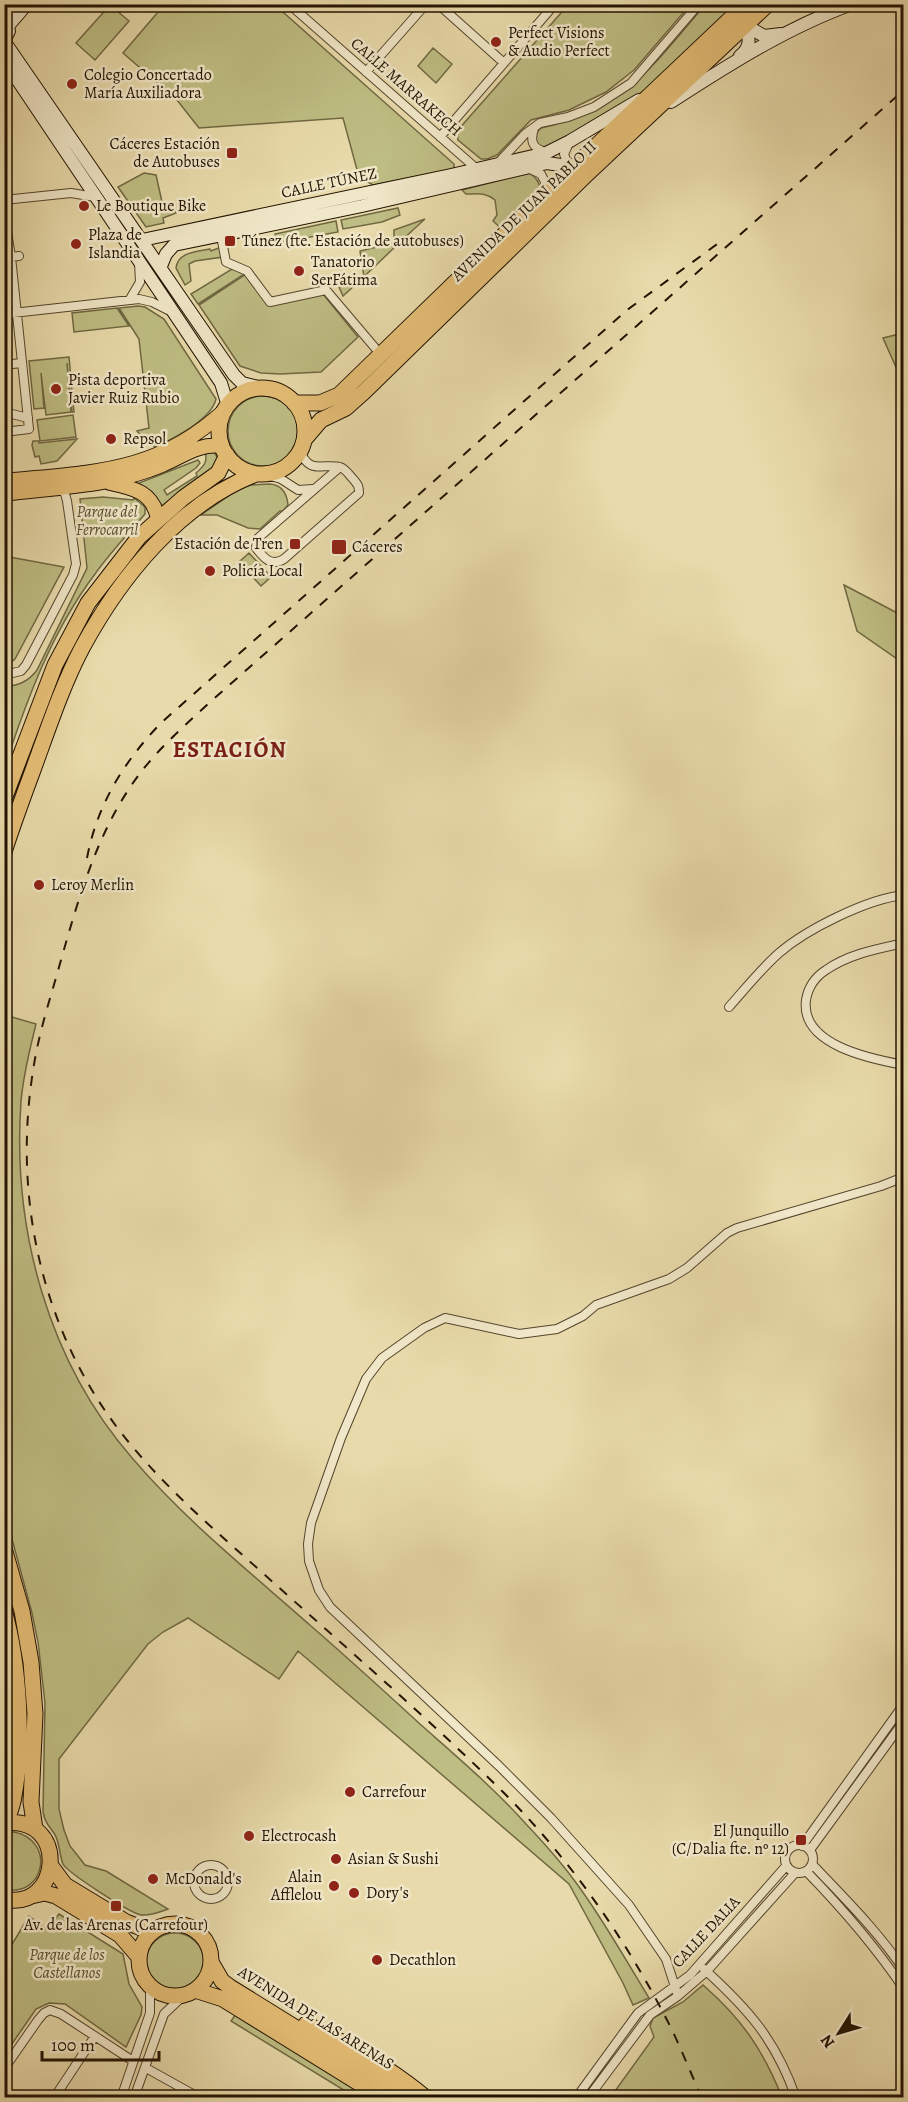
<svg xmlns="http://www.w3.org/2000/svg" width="908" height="2102" font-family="Alegreya,serif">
<rect width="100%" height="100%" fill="#e8daaa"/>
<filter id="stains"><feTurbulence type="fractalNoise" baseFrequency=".00333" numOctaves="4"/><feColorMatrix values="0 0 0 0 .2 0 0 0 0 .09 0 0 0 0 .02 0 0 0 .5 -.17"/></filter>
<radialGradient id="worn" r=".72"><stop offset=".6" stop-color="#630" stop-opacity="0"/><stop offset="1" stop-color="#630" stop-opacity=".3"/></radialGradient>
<!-- green -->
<path fill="#bebd83" stroke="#706842" stroke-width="1.5" d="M110 5 129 21 95 60 76 43Z
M164 5H275L454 164V169L373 185 359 177 343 118 199 128 177 100 123 53Z
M568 5H690L634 70 606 92 569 110 531 120 497 155 487 159H481L458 140 457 131Z
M705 5H738L659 80 616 110 543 149 536 144V133L541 128C624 111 653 65 705 5Z
M433 48 452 64 436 83 418 66Z
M144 173 156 175 162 202 176 210V213L163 218 164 223 146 227 118 187Z
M529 173C537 177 540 184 541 192L503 230 493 221 497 215 495 200C485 192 477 194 466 194L462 190Z
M398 208 400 215 382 222 343 229 341 220Z
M425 219C397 244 371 271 343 296L339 287 351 285 364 277 360 251 394 243V230Z
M336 221 338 232 278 243 275 234Z
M221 247 223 257 195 261 189 264 191 281 185 285 176 268C178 252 196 252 210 249L211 251Z
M232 269 246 273 198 304 191 294Z
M246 274 270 305 323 294 358 337 321 372 280 374 261 373 240 366 199 305Z
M138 306 145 307 164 319 216 399C211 420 174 438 156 447L146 442 137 431 149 428 139 339 119 308Z
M117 308 129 326 74 332 72 313Z
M903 333H904L903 383 883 338Z
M69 357 74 412H72L67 363 71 412 46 415 41 373 44 408 34 409 29 361Z
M228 431a35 35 0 1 1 70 0a35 35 0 1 1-70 0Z
M73 415 76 437 40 441 37 420Z
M77 439 57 461 41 464 39 456 35 457 32 445 33 441H39V443Z
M205 451 214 452 219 460 214 469 160 507 138 485 139 483 198 460 200 463 196 468 164 490 167 495 197 476 196 473C204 466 208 462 205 451Z
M270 484C282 485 287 494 288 505L283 511H280L260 529 248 528 217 515H201L237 490 250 485Z
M103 497 133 500 134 498 145 507V514C128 534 110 553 95 574 52 631 27 699 5 766V713L9 707 8 700 5 696V687C19 685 28 682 37 670L87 568 80 499Z
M249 553 271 577 261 586 239 562Z
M4 556 64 567 15 659 10 663H5Z
M844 585 903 616V663L857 631Z
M5 1015 36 1024C30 1049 23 1075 21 1102 12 1229 48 1362 133 1459 186 1521 250 1572 311 1626 348 1658 384 1691 420 1724 456 1756 494 1788 526 1824 543 1842 560 1861 574 1880 602 1917 625 1959 649 1998L633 2005 623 1983 569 1884 298 1651 279 1679 188 1618 163 1632 148 1644 59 1759V1809L64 1830 70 1846 85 1865 106 1871 168 1909C160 1912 150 1916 141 1915 130 1913 68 1873 63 1864 59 1854 60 1842 54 1833 48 1825 45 1822 43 1812L45 1703 38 1642 32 1613 5 1513Z
M4 1691C17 1715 10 1763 8 1790H4Z
M14 1832C56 1840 45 1898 5 1889V1833Z
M59 1914 123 1954 129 1984 142 2007 141 2015 126 2047 65 2004 49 2003 36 2009 5 2054V1956L29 1916 47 1930Z
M146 1962a29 29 0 1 1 58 0a29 29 0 1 1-58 0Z
M703 1985C742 2019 763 2050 782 2097L610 2098 654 2037 650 2026 653 2018 683 2002Z
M236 2014 369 2097H355L231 2021Z"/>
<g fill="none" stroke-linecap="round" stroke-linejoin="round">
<!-- street casing -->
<g stroke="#54452c" stroke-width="10">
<path id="street" d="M289 4 478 170
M438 4 504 63
M366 72 426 4
M534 128C530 141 532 148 545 152
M440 137 555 4
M498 163 525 134 540 123 568 117 594 107 631 83 699 4
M568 166 564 154 570 141
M528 168 541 174 547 186 546 194
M4 200 71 193 95 197
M4 212 11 257 29 429 4 432
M221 236 226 262 247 271 270 302 326 290 376 349
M4 258 19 256
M130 299 140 282 139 263
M4 314 139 299 152 302 170 311
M4 365 21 363
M4 412 28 418
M300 451C310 475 322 463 340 467 346 469 350 476 354 480 358 485 359 486 359 493L284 559C271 567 264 558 256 548L257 539 340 467
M264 474 281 479 298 490 313 489
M4 675 21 671 26 665 73 575 76 564 67 501 65 494 59 487
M904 943C877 949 849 954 826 970 815 977 808 988 806 1000 800 1045 871 1059 904 1065
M729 1007C745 989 761 969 779 953 807 929 867 899 904 895
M785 1859a14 14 0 1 1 28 0a14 14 0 1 1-28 0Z
M802 1846 904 1704
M810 1850 904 1721
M812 1864C844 1898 877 1930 904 1970
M194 1882a17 17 0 1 1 34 0a17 17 0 1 1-34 0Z
M806 1871C842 1908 875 1946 904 1989
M704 1969C748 2009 776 2040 796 2098
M678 1996 666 1959 629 1905 551 1818 499 1766 330 1607 319 1590 309 1561 308 1544 311 1523 341 1438 366 1379 382 1358 424 1328 445 1318 519 1334 557 1329 583 1316 596 1305 669 1279 687 1268 727 1233 737 1228 881 1186 904 1177
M146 2068 200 2098
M4 2069 38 2020 44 2013 50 2010 61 2014 133 2061
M54 2098 95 2036
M121 2098 150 2013V1986
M134 2098 164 2014 183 1996
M576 2098 638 2013 690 1975 786 1866
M588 2098 650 2015 678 1996 707 1971 795 1873"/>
</g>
<!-- secondary casing -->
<g stroke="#221302" stroke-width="14">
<path id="secondary" d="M4 10 10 4
M4 20 9 31 4 41 234 375 242 383 262 388
M745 25 764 36 781 34
M8 26 27 4
M740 56C751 47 750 39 745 25
M4 60 221 383 228 406
M671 102C728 65 788 27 852 4
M142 240 451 175 546 153 570 141 639 100
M161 266 166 254 174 245 362 206 547 163 574 167"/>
</g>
<!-- primary casing -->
<g stroke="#221302" stroke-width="16">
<path id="primary" d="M4 481C91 472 156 474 224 411
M110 483C134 488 153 492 158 519
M4 494C57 487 113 486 162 465 183 456 199 443 222 446"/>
</g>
<!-- highway casing -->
<g stroke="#221302" stroke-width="17">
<path id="highway" d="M219 431a43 43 0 1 1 86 0a43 43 0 1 1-86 0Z
M294 403H320L339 395 574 167 746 4
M304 440 321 420 346 408 364 392 586 175 768 4
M4 799 55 665 88 603 139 537 183 498 218 473 227 455
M4 852C13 824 23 797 33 770 48 729 62 686 82 648 121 576 179 504 256 474
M4 1548 22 1611 31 1662 35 1714 31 1802 35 1829
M4 1610C19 1663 24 1742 14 1796 13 1805 9 1814 6 1823
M4 1823C70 1815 61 1912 4 1899
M51 1866 65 1885 126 1922 152 1932
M31 1896 45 1893 56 1896 120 1935 139 1957
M139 1960a36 36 0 1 1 72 0a36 36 0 1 1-72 0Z
M211 1962 222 1981 230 1987 409 2098
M195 1990 223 1999 383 2098
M306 2024C348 2044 390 2068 426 2098"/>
</g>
<!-- street -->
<use href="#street" stroke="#f0e7c8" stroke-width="8"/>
<!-- secondary -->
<use href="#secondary" stroke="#f0e7c8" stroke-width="12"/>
<!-- primary -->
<use href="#primary" stroke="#e4bd75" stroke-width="14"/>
<!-- highway -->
<use href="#highway" stroke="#e4bd75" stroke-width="15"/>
<!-- rail -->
<path stroke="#221302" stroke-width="2" stroke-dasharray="10 10" stroke-linecap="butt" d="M87 858C97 805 124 761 162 722L627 310 720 242
M702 2098C690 2072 680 2045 667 2020 625 1938 569 1858 504 1793 427 1717 345 1647 265 1575 219 1534 171 1493 131 1445 44 1341 12 1203 33 1071 37 1043 45 1015 53 988 74 916 92 838 138 776 158 749 184 726 209 703L904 90"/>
</g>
<!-- markers -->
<g fill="#8f2418" stroke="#f0e7c8" stroke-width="2">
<circle cx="496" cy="42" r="6"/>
<circle cx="72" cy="84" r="6"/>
<rect x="226" y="147" width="12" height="12" rx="3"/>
<circle cx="84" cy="206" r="6"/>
<rect x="224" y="235" width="12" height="12" rx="3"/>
<circle cx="76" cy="244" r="6"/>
<circle cx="299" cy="271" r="6"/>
<circle cx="56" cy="389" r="6"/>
<circle cx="111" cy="439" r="6"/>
<rect x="289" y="538" width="12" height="12" rx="3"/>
<rect x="331" y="539" width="16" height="16" rx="3"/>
<circle cx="210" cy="571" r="6"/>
<circle cx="39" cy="885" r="6"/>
<circle cx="350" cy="1792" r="6"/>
<circle cx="249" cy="1836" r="6"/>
<rect x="795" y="1834" width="12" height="12" rx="3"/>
<circle cx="336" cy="1859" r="6"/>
<circle cx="153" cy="1879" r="6"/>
<circle cx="334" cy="1886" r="6"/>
<circle cx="354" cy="1893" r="6"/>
<rect x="110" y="1900" width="12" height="12" rx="3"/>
<circle cx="377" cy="1960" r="6"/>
</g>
<g text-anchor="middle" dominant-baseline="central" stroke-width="5" stroke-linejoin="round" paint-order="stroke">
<!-- poi labels -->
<g font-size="16" fill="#221302" stroke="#f0e7c8" text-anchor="start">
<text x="508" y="33">Perfect Visions<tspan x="508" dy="18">&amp; Audio Perfect</tspan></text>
<text x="84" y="75">Colegio Concertado<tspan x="84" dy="18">María Auxiliadora</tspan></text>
<text x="220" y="144" text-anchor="end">Cáceres Estación<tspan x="220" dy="18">de Autobuses</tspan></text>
<text x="96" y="206">Le Boutique Bike</text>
<text x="88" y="235">Plaza de<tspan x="88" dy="18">Islandia</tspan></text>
<text x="242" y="241">Túnez (fte. Estación de autobuses)</text>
<text x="311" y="262">Tanatorio<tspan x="311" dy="18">SerFátima</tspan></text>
<text x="68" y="380">Pista deportiva<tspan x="68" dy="18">Javier Ruiz Rubio</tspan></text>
<text x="123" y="439">Repsol</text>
<text x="283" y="544" text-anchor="end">Estación de Tren</text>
<text x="352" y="547">Cáceres</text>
<text x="222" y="571">Policía Local</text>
<text x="51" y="885">Leroy Merlin</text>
<text x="362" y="1792">Carrefour</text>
<text x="789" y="1831" text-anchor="end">El Junquillo<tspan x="789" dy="18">(C/Dalia fte. nº 12)</tspan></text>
<text x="261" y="1836">Electrocash</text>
<text x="348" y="1859">Asian &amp; Sushi</text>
<text x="322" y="1877" text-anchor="end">Alain<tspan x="322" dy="18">Afflelou</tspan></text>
<text x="165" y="1879">McDonald's</text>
<text x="366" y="1893">Dory's</text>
<text x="116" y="1925" text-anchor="middle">Av. de las Arenas (Carrefour)</text>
<text x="389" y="1960">Decathlon</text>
</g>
<!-- street labels -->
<g font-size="16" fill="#221302" stroke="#f0e7c8">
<text transform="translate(406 87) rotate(41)">CALLE MARRAKECH</text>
<text transform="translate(329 183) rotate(-12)">CALLE TÚNEZ</text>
<text transform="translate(524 211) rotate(-44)">AVENIDA DE JUAN PABLO II</text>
<text transform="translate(706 1932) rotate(-47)">CALLE DALIA</text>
<text transform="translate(316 2018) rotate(32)">AVENIDA DE LAS ARENAS</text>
</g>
<!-- park labels -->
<g font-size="16" font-style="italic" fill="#594e2f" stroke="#f0e7c8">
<text x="107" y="512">Parque del<tspan x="107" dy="18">Ferrocarril</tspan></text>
<text x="67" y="1955">Parque de los<tspan x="67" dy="18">Castellanos</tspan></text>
</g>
<!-- district labels -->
<g font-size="22" font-weight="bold" letter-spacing="1.5" fill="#7a1f14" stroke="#f0e7c8">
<text x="230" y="750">ESTACIÓN</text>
</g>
</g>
<!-- margin -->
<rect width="908" height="2102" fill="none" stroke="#e8daaa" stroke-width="24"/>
<rect x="6" y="6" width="896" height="2090" fill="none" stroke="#221302" stroke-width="3"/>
<rect x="12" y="12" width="884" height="2078" fill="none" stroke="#221302" stroke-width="1.5"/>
<!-- north arrow -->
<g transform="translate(839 2033) rotate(233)" stroke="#f0e7c8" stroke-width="4.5" paint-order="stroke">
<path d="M0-4.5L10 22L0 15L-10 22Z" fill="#221302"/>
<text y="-9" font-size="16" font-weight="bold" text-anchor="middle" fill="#221302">N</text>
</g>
<!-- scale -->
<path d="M42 2051v9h117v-9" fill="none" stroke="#221302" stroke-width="3"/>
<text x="51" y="2051" font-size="18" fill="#221302" stroke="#f0e7c8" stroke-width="4.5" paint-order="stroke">100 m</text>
<rect width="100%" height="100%" filter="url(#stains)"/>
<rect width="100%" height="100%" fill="url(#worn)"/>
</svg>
